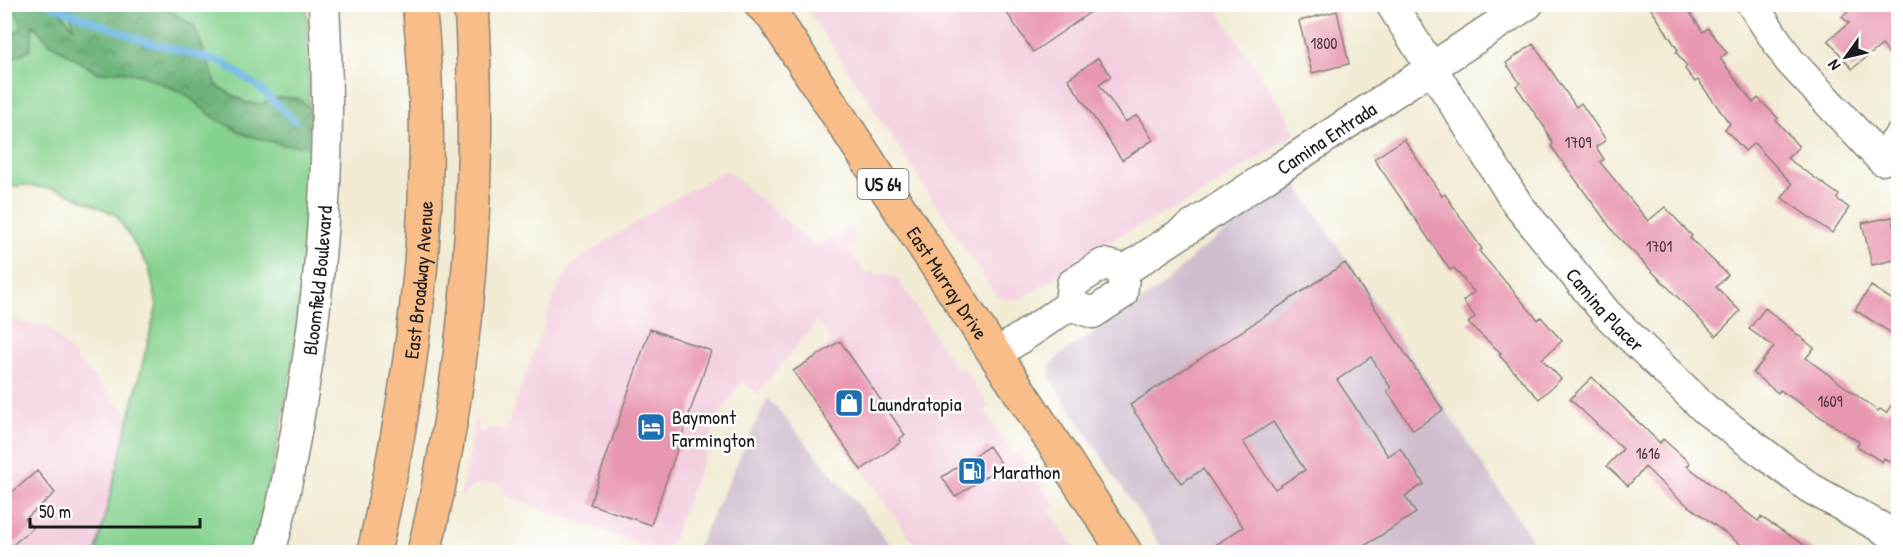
<svg xmlns="http://www.w3.org/2000/svg" width="1903" height="557" font-family="'Patrick Hand',sans-serif">
<defs>
<pattern id="forest-crowns" width="20" height="18" patternUnits="userSpaceOnUse" patternTransform="scale(1.5)"><rect width="20" height="18" fill="#6cb379"/><path d="M2 6a3 3 0 1 1 6 0M12 15a3 3 0 1 1 6 0" fill="none" stroke="#589162"/></pattern>
</defs>
<rect width="100%" height="100%" fill="#fff"/>
<filter id="ink" filterUnits="userSpaceOnUse"><feTurbulence type="fractalNoise" baseFrequency=".0167" numOctaves="2"/><feDisplacementMap in="SourceGraphic" scale="12" xChannelSelector="R" yChannelSelector="G"/><feConvolveMatrix kernelMatrix="1 2 1 2 8 2 1 2 1" color-interpolation-filters="sRGB"/></filter>
<filter id="wash" filterUnits="userSpaceOnUse"><feTurbulence type="fractalNoise" baseFrequency=".008" numOctaves="4" result="noise"/><feDisplacementMap in="SourceGraphic" scale="24" xChannelSelector="R" yChannelSelector="G"/><feGaussianBlur stdDeviation="1.35" result="paint"/><feColorMatrix in="noise" values="0 0 0 0 0 0 0 0 0 0 0 0 0 0 0 0 0 1.4 0 .05"/><feComposite in="paint" operator="in"/></filter>
<g filter="url(#wash)">
<rect width="100%" height="100%" fill="#f1ebd4"/>
<!-- built -->
<path fill="#f3cfdf" d="M805 5H1214L1288 117 1295 134 1194 199 1124 233 1022 299 1005 300 994 293Z
M726 170 817 247 850 225 855 238 848 250 866 275 874 270 877 275 886 273 897 278 958 371 960 363 989 407 985 412 1013 454 1019 453 1056 509 1047 507 1077 552H920L791 370 832 342 817 321 758 394 741 381 719 417 668 552H661L501 494 504 485 496 483 477 484 465 493 459 502 476 415 480 435 489 428 505 430 554 297 569 268 576 261 652 212Z
M5 319 48 327 125 412 128 421 96 552H5Z"/>
<!-- industrial -->
<path fill="#cfbdce" d="M1295 182 1531 538 1509 552H1165L1053 383 1050 376 1051 365 1061 354 1159 289 1199 251Z
M768 398 880 531 895 552H695Z"/>
<!-- grass -->
<path fill="#85d18e" stroke="#507655" stroke-width="1.5" d="M5 5 15 10 23 28 9 36 5 42Z
M54 5H68L76 30Z
M161 5H307L309 108 298 98H274L261 104 246 103 217 86 194 26Z
M32 24 50 43 98 73 121 71 142 75 184 93 216 119 284 145 309 146C310 283 286 420 253 552H96L157 305 149 267 116 215 61 190 22 185 5 188V55L13 58 30 49Z"/>
<!-- forest -->
<path fill="url(#forest-crowns)" stroke="#44684a" stroke-width="1.5" d="M7 5H54L74 28 68 5H161L194 26 217 86 246 103 261 104 274 98H298L309 108V146L284 145 246 135 216 119 184 93 142 75 121 71 98 73 50 43 33 24 30 49 13 58 5 55V42L22 28 15 10Z"/>
<g fill="none" stroke-linecap="round" stroke-linejoin="round">
<!-- stream -->
<path stroke="#68b3e1" stroke-width="7" d="M48 4 147 42 222 62 257 86 295 121"/>
</g>
<g id="blocks">
<!-- building -->
<path fill="#e897b1" fill-rule="evenodd" d="M1001 4H1102L1033 52Z
M1648 4H1684L1703 32 1708 28 1727 53 1720 58 1753 103 1758 98 1778 118 1776 120 1799 147 1787 158 1839 195 1837 199 1849 208 1832 233 1782 198 1792 184 1754 143 1745 151 1725 129 1730 124 1698 80 1695 82 1685 69 1687 66 1676 52 1678 50Z
M1857 4H1893L1899 12V65L1882 45 1852 69 1828 40 1849 23 1842 17Z
M1337 11 1349 64 1312 73 1299 21Z
M1533 44 1576 107 1581 103 1606 140 1596 147 1604 159 1600 162 1648 221 1665 207 1692 236 1690 238 1728 275 1716 287 1740 311 1716 336 1616 235 1551 146 1553 144 1545 128 1516 86 1520 83 1506 63Z
M1098 58 1111 76 1099 84 1125 122 1137 115 1153 140 1122 160 1068 79Z
M1404 139 1442 196 1445 194 1482 249 1479 251 1538 320 1541 317 1562 341 1542 359 1561 379 1539 399 1499 355 1501 353 1468 323 1475 317 1463 301 1474 292 1454 268 1450 270 1374 159Z
M1893 217 1894 225 1899 224V259L1872 265 1862 223Z
M1345 263 1443 410 1413 430 1387 391 1391 388 1371 357 1337 380 1388 456 1400 448 1424 484 1405 496 1416 513 1355 552H1205L1243 527 1203 469 1181 483 1130 405ZM1273 422 1305 470 1275 489 1243 442Z
M1871 286 1899 304V338L1855 310Z
M1765 308 1814 348 1806 358 1878 411 1880 409 1886 413 1899 394V467L1884 458 1882 462 1857 446 1859 442 1780 390 1778 393 1753 373 1774 347 1749 329Z
M650 329 711 351 651 525 590 504Z
M840 341 905 435 899 439 901 442 861 470 793 371Z
M1592 377 1660 443 1663 439 1690 463 1687 466 1758 521 1761 517 1815 552H1751L1674 495 1645 467 1628 486 1607 466 1623 449 1570 399Z
M989 446 1002 465 955 497 942 477Z
M37 471 55 493 25 519 33 528 4 552V499Z"/>
</g>
</g>
<g filter="url(#ink)">
<use href="#blocks" fill-opacity="0" stroke="#868478" stroke-width="1.5"/>
<g fill="none" stroke-linecap="round" stroke-linejoin="round">
<!-- minor casing -->
<g stroke="#868478" stroke-width="33">
<g id="minor">
<path id="s1" d="M1391 4 1518 205 1607 314 1705 409 1810 488 1898 537"/>
<path d="M1752 4 1789 60 1882 160 1898 138"/>
<path d="M1070 305 1093 313 1122 294 1125 269"/>
<path id="s2" d="M995 355 1070 305 1072 284 1103 264 1125 269 1130 267 1528 4"/>
<path id="s3" d="M270 552C285 500 294 445 303 391 324 263 332 134 324 4"/>
</g>
</g>
<!-- major casing -->
<g stroke="#868478" stroke-width="36">
<g id="major">
<path id="s4" d="M374 552C414 375 440 186 419 4"/>
<path d="M424 552C467 374 482 187 471 4"/>
</g>
</g>
<!-- highway casing -->
<g stroke="#868478" stroke-width="36">
<g id="highway">
<path id="s5" d="M761 4 771 13 1125 552"/>
</g>
</g>
<!-- minor -->
<use href="#minor" stroke="#fff" stroke-width="30"/>
<!-- major -->
<use href="#major" stroke="#f8bd88" stroke-width="33"/>
<!-- highway -->
<use href="#highway" stroke="#f8bd88" stroke-width="33"/>
</g>
</g>
<!-- icons -->
<defs>
<g id="shop-square" transform="scale(1.5)"><rect x="-9" y="-9" width="18" height="18" rx="4" fill="#1f6fb2" stroke="#fff"/><path d="M-5-2.5h2.3a2.7 3.5 0 0 1 5.4 0H5L5.5 6h-11ZM-1.5-2.5h3a1.5 2.3 0 0 0-3 0Z" fill="#fff"/></g>
<g id="hotel-square" transform="scale(1.5)"><rect x="-9" y="-9" width="18" height="18" rx="4" fill="#1f6fb2" stroke="#fff"/><path d="M-6-4.5h1.5V1H6V5H4.5V3h-9V5H-6ZM-4 0a1.8 1.8 0 1 1 3.6 0ZM.5 0V-2.5h3Q6-2.5 6 0Z" fill="#fff"/></g>
<g id="fuel-square" transform="scale(1.5)"><rect x="-9" y="-9" width="18" height="18" rx="4" fill="#1f6fb2" stroke="#fff"/><path d="M-5.5-6h7V0h2V4h1.3V-2.5L3-4.5l.8-.8L6-3V5H2.5V1h-1V6h-7ZM-4.2-4.7v3.2H.2V-4.7Z" fill="#fff"/></g>
</defs>
<g fill-rule="evenodd">
<use href="#shop-square" x="849" y="403"/>
<use href="#hotel-square" x="651" y="427"/>
<use href="#fuel-square" x="972" y="471"/>
</g>
<g text-anchor="middle" dominant-baseline="central" stroke-width="5" stroke-linejoin="round" paint-order="stroke">
<!-- number labels -->
<g font-size="16" fill="#4f3b41">
<text x="1324" y="43">1800</text>
<text x="1578" y="142">1709</text>
<text x="1659" y="246">1701</text>
<text x="1830" y="401">1609</text>
<text x="1648" y="453">1616</text>
</g>
<!-- shield labels -->
<rect fill="#fff" stroke="#606060" stroke-width="1.5" x="857.5" y="169" width="51" height="30" rx="4.5"/>
<g font-size="18" font-weight="bold" fill="#1c1c1c">
<text x="883" y="184">US 64</text>
</g>
<!-- street labels -->
<g font-size="20" fill="#1c1c1c" stroke="#fff">
<text stroke="none"><textPath href="#s2" startOffset="411">Camina Entrada</textPath></text>
<text stroke="none"><textPath href="#s3" startOffset="276">Bloomfield Boulevard</textPath></text>
<text stroke="none"><textPath href="#s4" startOffset="276">East Broadway Avenue</textPath></text>
<text stroke="none"><textPath href="#s5" startOffset="336">East Murray Drive</textPath></text>
<text stroke="none"><textPath href="#s1" startOffset="374">Camina Placer</textPath></text>
</g>
<!-- poi labels -->
<g font-size="20" fill="#1c1c1c" stroke="#fff" text-anchor="start">
<text x="870" y="403">Laundratopia</text>
<text x="672" y="416">Baymont<tspan x="672" dy="23">Farmington</tspan></text>
<text x="993" y="471">Marathon</text>
</g>
</g>
<!-- margin -->
<rect width="1903" height="557" fill="none" stroke="#fff" stroke-width="24"/>
<!-- north arrow -->
<g transform="translate(1846 57) rotate(236)" stroke="#ffffff" stroke-width="4.5" paint-order="stroke">
<path d="M0-4.5L10 22L0 15L-10 22Z" fill="#1c1c1c"/>
<text y="-9" font-size="16" font-weight="bold" text-anchor="middle" fill="#1c1c1c">N</text>
</g>
<!-- scale -->
<path d="M30 518v9h170v-9" fill="none" stroke="#1c1c1c" stroke-width="3"/>
<text x="39" y="518" font-size="18" fill="#1c1c1c" stroke="#ffffff" stroke-width="4.5" paint-order="stroke">50 m</text>
</svg>
